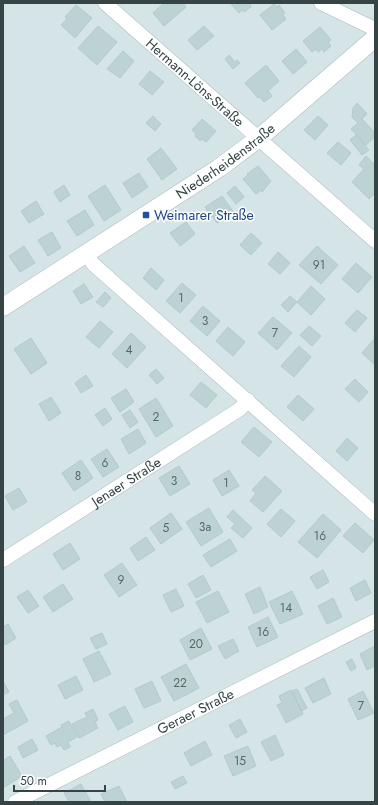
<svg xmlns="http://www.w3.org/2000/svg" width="378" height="805" font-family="Jost,sans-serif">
<rect width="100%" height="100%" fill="#e7f1f2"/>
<!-- residential -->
<path fill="#d5e4e6" d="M3 3H375V802H3Z"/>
<!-- building -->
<path fill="#bdd2d3" stroke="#b0ccce" d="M164 3H183L186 7 164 26 153 13Z
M230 3H250L251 7 244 12 242 10 239 13Z
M274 4 277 7 279 5 285 13 283 15 286 19 272 30 260 15Z
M76 5 92 18 75 38 61 25 67 19 65 17Z
M98 26 117 42 97 65 78 48Z
M204 26 214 36 197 50 188 40Z
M320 27 331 40 328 42 331 46 324 52 322 49 318 52 316 49 312 52 303 41Z
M296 49 307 62 293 74 282 61Z
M123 51 134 61 120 78 107 69Z
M229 55 235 62 237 60 240 63 233 69 225 59Z
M266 65 279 81 268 91 272 96 264 102 260 97 258 98 245 83Z
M150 71 164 82 152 95 139 84Z
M357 103 367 114 362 119 375 133V137L366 145 351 129 358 123 352 117 353 108Z
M153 116 161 124 155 131 146 123Z
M318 116 328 125 315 140 304 130Z
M202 119 216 131 206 142 202 139 200 141 195 136 196 134 192 130Z
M356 135 369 150 362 155 350 140Z
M338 142 351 153 341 165 327 153Z
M161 148 177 169 162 180 147 159Z
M366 156 375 165V176L373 178 375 180V193L369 199 352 182 364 169 359 165Z
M258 166 271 181 262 192 261 190 256 194 243 179 248 175 247 174Z
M139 173 148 187 132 198 123 183Z
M64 185 70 195 60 202 54 192Z
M105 185 121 210 104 221 88 196Z
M235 186 244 197 236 204 227 193Z
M222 196 233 211 217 223 205 207Z
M36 201 44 214 29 223 21 211Z
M85 210 94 225 77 236 67 221Z
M186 222 195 234 180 246 170 233Z
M52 232 61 248 48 256 38 240Z
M251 233 262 243 251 255 240 245Z
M24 246 35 263 20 272 9 256Z
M317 246 338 265 321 284 299 265Z
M278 252 290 263 280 274 268 264Z
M356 263 372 277 358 293 342 279Z
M151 268 164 280 156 290 143 278Z
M182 283 196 295 180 313 166 301Z
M84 284 93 297 81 304 73 291Z
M311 286 325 299 311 315 297 302Z
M105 292 111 298 103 307 96 302Z
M290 296 297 302 288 312 281 305Z
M203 306 220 321 207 336 190 321Z
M357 310 367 318 355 332 345 323Z
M273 317 292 333 277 350 258 333Z
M100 321 113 332 99 348 86 337Z
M309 326 321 336 312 346 300 335Z
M228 327 245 342 233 356 216 341Z
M131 333 146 347 127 368 112 354Z
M31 338 47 363 31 374 14 349Z
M375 338V365L362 353Z
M299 346 311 357 294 377 281 366Z
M156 369 164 378 157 384 149 375Z
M86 375 93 386 81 393 75 383Z
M355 379 368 392 359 402 345 389Z
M201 382 217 395 206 408 190 395Z
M126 389 134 402 120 412 111 398Z
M298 395 314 409 303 421 287 407Z
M51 397 61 413 49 421 39 404Z
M156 398 173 426 156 437 139 409Z
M105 408 112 419 103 426 95 415Z
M130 410 138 422 130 428 122 415Z
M254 427 272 442 259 457 241 442Z
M138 429 146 443 129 454 121 439Z
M347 438 358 448 347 461 336 451Z
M107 449 119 467 103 477 91 459Z
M81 460 93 478 74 491 62 473Z
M179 466 190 484 170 496 159 478Z
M229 470 239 486 222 496 213 480Z
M265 476 282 491 263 512 250 501 256 493 252 490Z
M19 488 27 502 13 510 5 496Z
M209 508 223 532 201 546 186 522Z
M281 509 295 521 281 537 267 524Z
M233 510 252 528 243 538 231 528 235 524 227 517Z
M171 513 182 529 161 544 150 528Z
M323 514 341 530 317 558 298 542Z
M355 523 374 540 363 553 343 536Z
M146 537 155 550 138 561 130 548Z
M230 539 237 551 211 567 203 555Z
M70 543 80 559 63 570 53 554Z
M122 563 137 585 119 597 104 575Z
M323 570 329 582 317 589 310 577Z
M203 575 211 590 196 598 188 584Z
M365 580 371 593 356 601 350 588Z
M63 584 73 599 53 612 43 597Z
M260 587 268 607 254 614 245 594Z
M176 589 184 606 171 612 163 595Z
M28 590 39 606 28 613 17 597Z
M218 591 229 612 207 623 196 602Z
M292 591 303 614 280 624 269 602Z
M333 598 342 617 327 624 318 606Z
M268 617 278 637 257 647 248 627Z
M8 624 16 638 5 645 3 627Z
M201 628 212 649 190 660 180 640Z
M102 633 107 644 96 649 90 638Z
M233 639 239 651 225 659 218 646Z
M375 646V666L367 670 360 654Z
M99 651 111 674 94 682 83 659Z
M352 659 356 668 351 671 346 662Z
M186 664 199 688 174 701 161 677Z
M76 676 83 690 65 699 58 685Z
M324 678 331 694 313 703 305 688Z
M3 681 9 692 3 695Z
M152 681 161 701 144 708 135 689Z
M297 689 307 708 301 711 292 691Z
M291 690 303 714 286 723 277 705 282 703 279 696Z
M363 691 374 713 358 720 348 699Z
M17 700 28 721 3 735V719L14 713 9 704Z
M125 706 133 722 118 730 109 714Z
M93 709 98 720 95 722 98 728 79 738 72 724 87 717 85 713Z
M240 719 247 732 236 738 229 725Z
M69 721 77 737 68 742 70 747 64 750 61 745 57 747 55 743 51 745 46 736 62 727 61 725Z
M275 735 284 755 271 761 261 742Z
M32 739 38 750 23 758 18 747Z
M205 741 212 755 191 766 184 753Z
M248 746 256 766 233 776 224 756Z
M10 756 22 776 3 788V761Z
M183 776 187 783 175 789 171 782Z
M81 784 91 802H69L64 793Z
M119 786 127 802H105L101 794Z"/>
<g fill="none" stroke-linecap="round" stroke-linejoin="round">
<!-- minor casing -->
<g stroke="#aabbbd" stroke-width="15">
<g id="minor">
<path id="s1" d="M105 3 375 241"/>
<path d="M321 3 375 29"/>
<path d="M87 254 93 264 375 514"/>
<path id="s2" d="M3 560 240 409 248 400"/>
<path id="s3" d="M15 802 375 621"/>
</g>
</g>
<!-- tertiary casing -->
<g stroke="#aabbbd" stroke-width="19">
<g id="tertiary">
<path id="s4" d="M3 307 219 168 259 138 375 38"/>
</g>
</g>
<!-- minor -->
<use href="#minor" stroke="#fff" stroke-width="14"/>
<!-- tertiary -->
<use href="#tertiary" stroke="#fff" stroke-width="18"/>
</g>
<!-- markers -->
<rect fill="#1a4fb4" stroke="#fff" stroke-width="1.5" x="142" y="211" width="8" height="8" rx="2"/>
<g text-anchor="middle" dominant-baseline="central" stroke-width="3" stroke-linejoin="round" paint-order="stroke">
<!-- number labels -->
<g font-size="12" fill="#586868">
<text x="319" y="265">91</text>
<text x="181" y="298">1</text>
<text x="205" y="321">3</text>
<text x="275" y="333">7</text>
<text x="129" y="350">4</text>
<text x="156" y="417">2</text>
<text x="105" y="463">6</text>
<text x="78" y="476">8</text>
<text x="174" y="481">3</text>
<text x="226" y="483">1</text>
<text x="205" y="527">3a</text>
<text x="166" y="528">5</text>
<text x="320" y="536">16</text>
<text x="121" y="580">9</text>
<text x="286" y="608">14</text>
<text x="263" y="632">16</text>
<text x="196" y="644">20</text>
<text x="180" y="683">22</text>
<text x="361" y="706">7</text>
<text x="240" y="761">15</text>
</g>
<!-- street labels -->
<g font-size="14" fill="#364445" stroke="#fff">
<text stroke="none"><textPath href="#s1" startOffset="120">Hermann-Löns-Straße</textPath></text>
<text stroke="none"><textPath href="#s4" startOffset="266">Niederheidenstraße</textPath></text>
<text stroke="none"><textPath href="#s2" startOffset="146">Jenaer Straße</textPath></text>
<text stroke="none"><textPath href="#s3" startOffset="202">Geraer Straße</textPath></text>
</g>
<!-- transit labels -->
<g font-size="14" fill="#164399" stroke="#fff" text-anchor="start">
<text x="154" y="215">Weimarer Straße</text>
</g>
</g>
<!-- border -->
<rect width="378" height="805" fill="none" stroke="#364445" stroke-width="8"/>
<!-- scale -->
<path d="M14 785v6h91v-6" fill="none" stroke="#364445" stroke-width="2"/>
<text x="20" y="785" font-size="12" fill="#364445" stroke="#ffffff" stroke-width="3" paint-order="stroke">50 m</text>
</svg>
